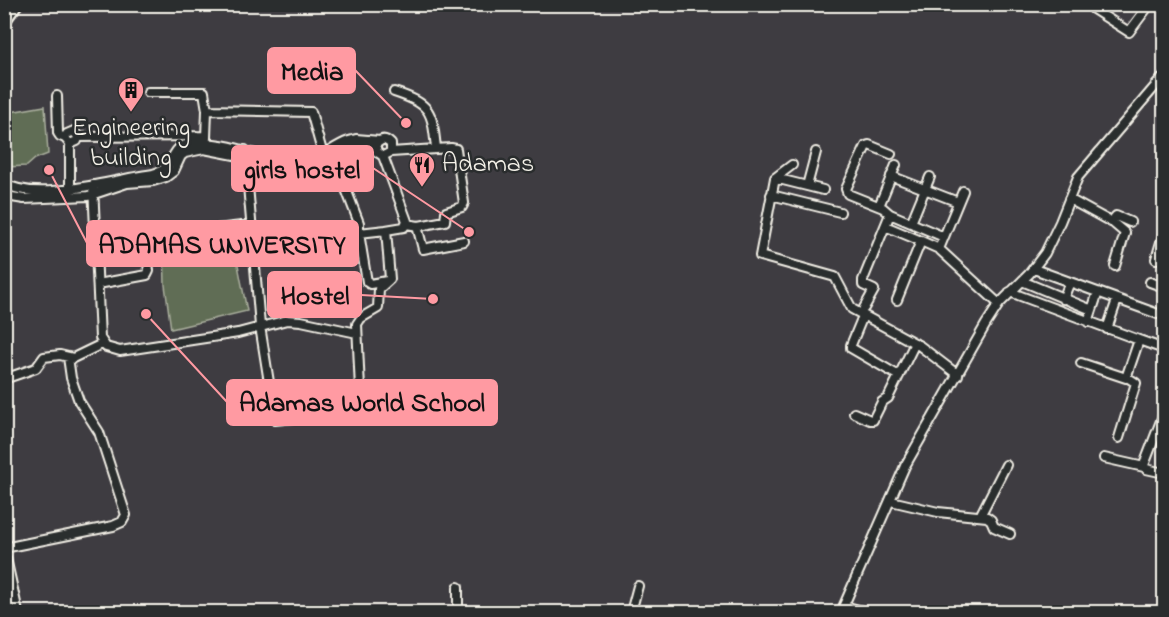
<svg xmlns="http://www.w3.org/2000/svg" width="1169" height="617" font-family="'Indie Flower',sans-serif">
<rect width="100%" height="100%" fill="#3e3c41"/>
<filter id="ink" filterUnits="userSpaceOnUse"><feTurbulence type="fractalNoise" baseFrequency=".0167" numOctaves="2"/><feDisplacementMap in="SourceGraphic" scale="12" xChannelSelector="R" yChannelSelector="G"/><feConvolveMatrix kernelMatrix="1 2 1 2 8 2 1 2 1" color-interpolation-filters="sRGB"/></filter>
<g filter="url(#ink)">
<!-- green -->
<path fill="#616d54" stroke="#aaaf9e" stroke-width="1.5" d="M45 106 48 154 35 159 27 166 5 167V113Z
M233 239 247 311 171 329 165 285 164 246Z"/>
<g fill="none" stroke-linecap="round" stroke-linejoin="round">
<!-- minor casing -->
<g stroke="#f4f1e8" stroke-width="12">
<path id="minor" d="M1093 9 1129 32 1150 4
M148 92H204L207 110 206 138
M394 92C432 104 432 112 436 148
M57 96 58 133 60 136 65 138
M207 110 311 112 325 162 328 167 341 176 359 223V233L386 230
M78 137 77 141 70 144 65 138 67 134 74 131 78 137 206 136
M379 142C383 138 387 140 391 144V152
M70 144V193
M245 150 260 326 275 420 361 411 357 324 361 318 378 308 379 289 390 279 386 230 404 227 407 221 383 156
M792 165 775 178 760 256 835 277 852 309 920 346 958 375
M891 176 958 202
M775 178 823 190
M4 183C37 204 114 179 153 174 175 169 170 148 186 145 210 140 235 147 258 155 272 159 289 166 303 163 320 161 333 146 349 141L356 139 380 141
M93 185 100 338 106 347 120 351 238 333 287 320 301 321 357 333
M807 186 816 152
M963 191 939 249 999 304
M4 192 12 197 24 199 88 196 127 183 153 181 166 177 174 171 181 156 185 153 204 149 245 157 268 166 301 171 325 162 352 147 376 148 377 152 383 156 391 152 451 148 456 149 464 203 462 207 446 212 445 221 419 226 406 224
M771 195 840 212
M1069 199 1111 222 1116 216 1130 222
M879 206 896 165
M890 214 883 208 848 194 846 189 866 146 869 145 891 154
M1112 222 1125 233 1115 266
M911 223 930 177
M417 226 423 249 464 241
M885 226 921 241 897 300
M359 233 367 282 370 284 387 281
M921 241 939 249
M1156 259 1164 232
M1034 269 1158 314
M1022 281 1092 310
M1150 282 1164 287
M98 284 147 275 149 271 145 241 149 237 250 225
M1010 292 1139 340
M1063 299 1070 282
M864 308 874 290 863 285V280L890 214 944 237
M863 316 851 345V348L899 376
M1088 322 1098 292
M1107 329 1117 300
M1081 363 1126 378 1139 340 1164 349
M4 379 36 368 44 357 60 355 73 358 102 344
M854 413 870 420H873L882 402 888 398 915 343
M1164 413 1144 465 1146 469 1164 473
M1119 438 1136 383 1127 377
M1104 458 1144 467
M891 501 938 512 987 517 991 520 994 527 1010 534
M980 516 1006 465
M4 548 113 526 122 522 126 515 99 432 79 401 71 378 68 357
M4 549 18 612
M844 606 867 612
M458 612V587
M631 612 638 586
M841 612 905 466 986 324 999 304 1029 274 1045 253 1060 222 1078 177 1164 76"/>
</g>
<!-- major casing -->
<g stroke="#f4f1e8" stroke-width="14">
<path id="major" d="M4 22 17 4"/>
</g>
<!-- minor -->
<use href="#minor" stroke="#2a2d2e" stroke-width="8"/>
<!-- major -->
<use href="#major" stroke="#2a2d2e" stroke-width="9"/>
</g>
</g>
<!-- icons -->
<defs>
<g id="building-pin" transform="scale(1.35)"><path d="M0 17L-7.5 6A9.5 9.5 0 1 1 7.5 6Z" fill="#ff9aa2" stroke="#2a2d2e"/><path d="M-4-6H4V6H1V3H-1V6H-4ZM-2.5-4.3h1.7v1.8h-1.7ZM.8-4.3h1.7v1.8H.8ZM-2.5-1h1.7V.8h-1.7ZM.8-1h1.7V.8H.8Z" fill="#111"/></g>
<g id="restaurant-pin" transform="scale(1.35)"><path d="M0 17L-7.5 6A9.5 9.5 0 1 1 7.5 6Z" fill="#ff9aa2" stroke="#2a2d2e"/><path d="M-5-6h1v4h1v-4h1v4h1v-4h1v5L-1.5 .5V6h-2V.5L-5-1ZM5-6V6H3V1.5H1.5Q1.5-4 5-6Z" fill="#111"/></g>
</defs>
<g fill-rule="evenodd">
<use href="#building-pin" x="131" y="90"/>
<use href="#restaurant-pin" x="422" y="165"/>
</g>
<g text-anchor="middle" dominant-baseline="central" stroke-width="5" stroke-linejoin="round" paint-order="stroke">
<!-- poi labels -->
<g font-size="26" fill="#f4f1e8" stroke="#2a2d2e">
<text x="131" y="129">Engineering<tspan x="131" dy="30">building</tspan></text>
<text x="442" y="165" text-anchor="start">Adamas</text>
</g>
</g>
<!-- callouts -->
<path fill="none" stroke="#ff9aa2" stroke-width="2" d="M406 123L355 70M469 232L373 168M49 170L87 243M433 299L361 295M146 314L227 402"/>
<g fill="#ff9aa2" stroke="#2a2d2e" stroke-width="2">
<circle cx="406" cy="123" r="6"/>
<circle cx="469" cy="232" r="6"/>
<circle cx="49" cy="170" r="6"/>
<circle cx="433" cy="299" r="6"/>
<circle cx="146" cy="314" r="6"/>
</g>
<g fill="#ff9aa2" stroke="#ff9aa2" stroke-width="2">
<rect x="268" y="48" width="87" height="45" rx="6"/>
<rect x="232" y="146" width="141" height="45" rx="6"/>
<rect x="87" y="221" width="271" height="45" rx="6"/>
<rect x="268" y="272" width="93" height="45" rx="6"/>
<rect x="227" y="380" width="270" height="45" rx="6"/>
</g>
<g font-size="27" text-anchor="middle" font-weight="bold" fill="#111">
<text x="312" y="80">Media</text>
<text x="302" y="178">girls hostel</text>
<text x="222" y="253">ADAMAS UNIVERSITY</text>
<text x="315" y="304">Hostel</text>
<text x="362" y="411">Adamas World School</text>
</g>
<!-- margin -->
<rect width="1169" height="617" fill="none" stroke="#2a2d2e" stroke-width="24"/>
<rect x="12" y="12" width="1145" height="593" fill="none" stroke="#f4f1e8" stroke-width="2" filter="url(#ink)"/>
</svg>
